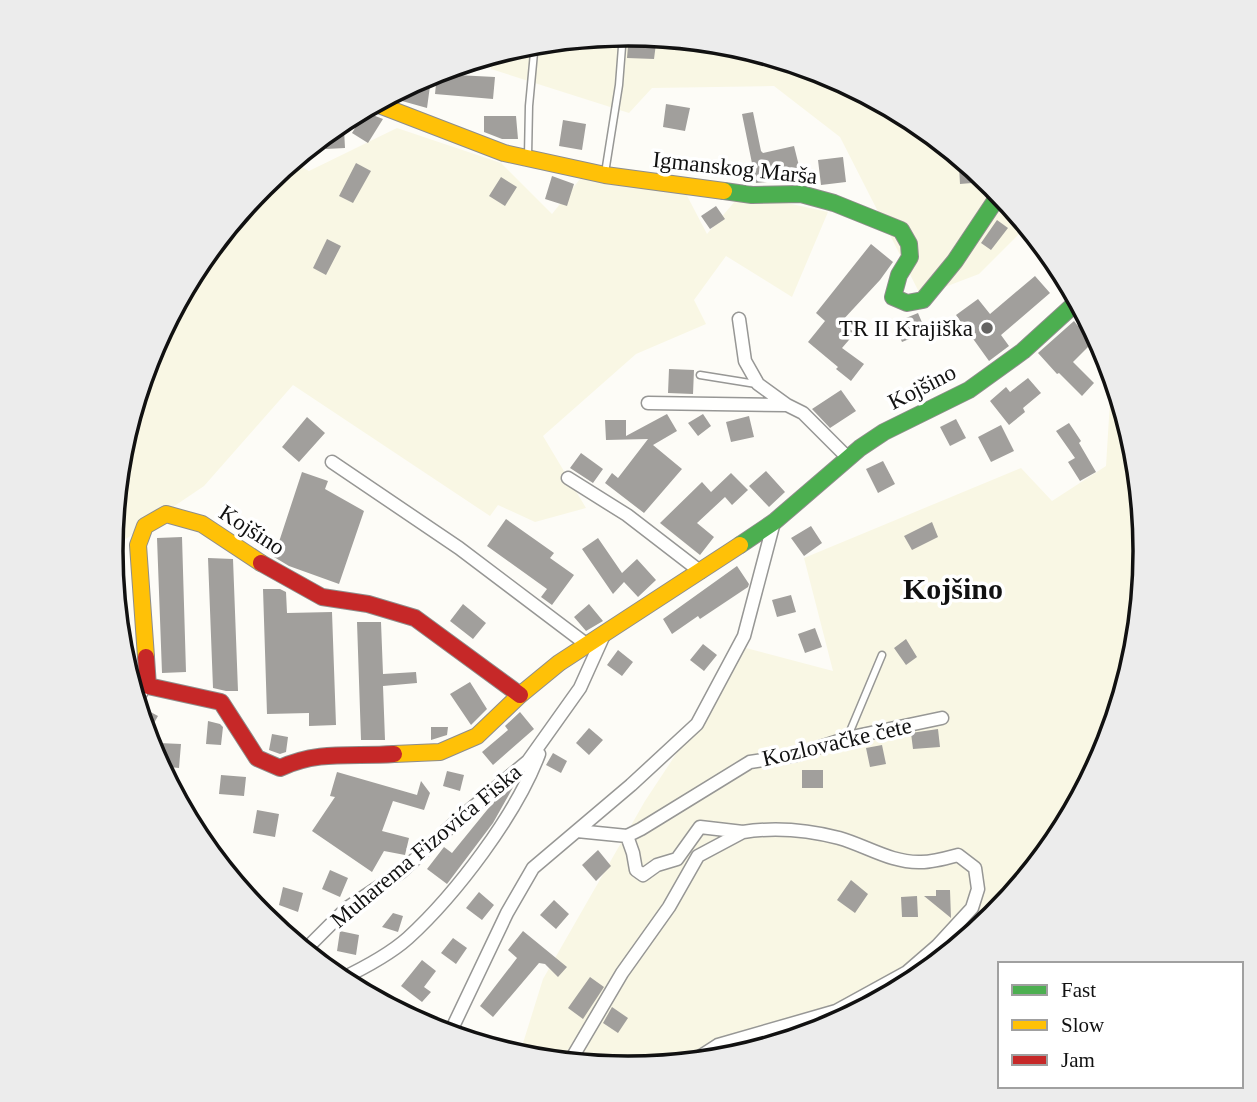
<svg xmlns="http://www.w3.org/2000/svg" width="1257" height="1102" font-family="Georgia,serif">
<rect width="100%" height="100%" fill="#fdfcf7"/>
<!-- farmland -->
<path fill="#f9f7e4" d="M629 33 730 43 827 73 916 121 995 185 1028 225 979 274 921 296 840 137 774 86 652 88 629 113 491 69 488 55 528 43Z
M397 128 501 163 552 214 580 179 683 188 707 234 742 193 828 212 792 297 726 256 694 300 706 324 636 354 543 436 586 508 535 522 498 505 490 516 293 385 204 486 111 549 121 450 150 352 198 263 263 185 291 161 309 171Z
M1112 369 1136 450 1146 551 1136 652 1107 750 1059 839 994 917 916 982 826 1029 729 1059 628 1069 519 1056 543 979 645 801 746 648 833 671 804 558 1021 468 1052 501 1106 466Z"/>
<!-- building -->
<path fill="#a19f9c" d="M629 33 657 36 654 59 627 58Z
M437 74 495 77 493 99 435 94Z
M413 82 430 86 427 108 402 101 404 87Z
M666 104 690 108 685 131 663 127Z
M365 112 383 119 368 143 352 133Z
M753 112 761 151 763 153 794 146 800 170 775 175 774 170 765 172 767 182 756 183 742 114Z
M484 116H516L518 139H502L484 132Z
M563 120 586 124 582 150 559 146Z
M344 129 345 148 326 149 325 134 330 130Z
M843 157 846 182 821 185 818 160Z
M356 163 371 171 353 203 339 196Z
M971 165 972 183 960 184 959 166Z
M552 176 574 184 567 206 545 199Z
M501 177 517 187 505 206 489 196Z
M716 206 725 219 710 229 701 216Z
M997 220 1008 228 991 250 981 243Z
M327 239 341 246 326 275 313 268Z
M871 244 893 262 880 280 841 322 855 333 842 348 864 364 851 381 836 369 838 367 808 342 825 321 816 313Z
M1035 276 1050 293 1001 335 1009 346 989 361 956 315 978 299 990 314Z
M918 313 926 332 902 342 894 323Z
M1087 316 1098 337 1073 362 1094 383 1082 396 1059 373 1057 374 1038 353 1074 321 1078 326Z
M669 369 694 370 693 394 668 393Z
M1028 378 1041 393 1023 408 1025 412 1009 425 990 401 1006 387 1010 392Z
M841 390 856 411 830 428 812 409Z
M667 414 677 431 653 445 682 469 644 513 605 483 612 473 618 478 648 439 606 440 605 420H626V436Z
M703 414 711 426 698 436 688 423Z
M749 416 754 437 731 442 726 422Z
M307 417 325 433 299 462 282 447Z
M956 419 966 438 950 446 940 427Z
M1069 423 1081 441 1079 443 1096 472 1080 481 1068 462 1075 458 1056 431Z
M1001 425 1014 451 991 462 978 437Z
M581 453 603 469 593 483 570 468Z
M883 461 895 484 878 493 866 469Z
M766 471 785 492 769 507 749 486Z
M302 472 328 481 325 489 364 511 339 584 289 566 274 557Z
M731 473 748 490 732 505 725 497 697 523 714 537 700 555 660 523 702 482 711 492Z
M506 519 554 553 550 558 574 575 552 605 541 597 547 589 487 546Z
M932 522 938 537 912 550 904 536Z
M811 526 822 543 804 556 791 538Z
M182 537 186 672 162 673 157 538Z
M598 538 622 573 637 559 656 580 638 597 624 582 613 594 582 549Z
M208 558 233 559 238 691H226L213 688Z
M737 566 749 584 748 587 700 619 698 616 672 634 663 619Z
M263 589H280L286 592 287 613 332 612 336 725 309 726V713L267 714Z
M791 595 796 612 777 617 772 600Z
M463 604 486 623 473 639 450 621Z
M589 604 603 621 586 631 574 617Z
M357 622H381L383 674 416 672 417 683 383 686 385 740H361Z
M815 628 822 647 805 653 798 634Z
M906 639 917 657 906 665 894 648Z
M703 644 717 655 704 671 690 660Z
M618 650 633 662 622 676 607 665Z
M470 682 487 709 471 725 450 694Z
M143 708 158 716 146 737 139 712Z
M520 712 534 729 493 765 482 752 508 730 505 726Z
M208 721 220 724 223 727 221 745 206 744Z
M431 727H448L447 735 431 740Z
M589 728 603 740 589 755 576 743Z
M938 729 940 747 913 749 911 733Z
M272 734 288 737 286 752 280 754 269 750Z
M159 743 181 744 179 768 159 766Z
M882 745 886 764 870 767 866 748Z
M553 753 567 761 561 773 546 765Z
M802 770H823V788H802Z
M447 771 464 775 460 791 443 786Z
M337 772 417 795 421 781 430 793 424 810 393 801 382 831 409 838 405 855 384 851 372 872 312 831 335 797 330 796Z
M221 775 246 777 244 796 219 794Z
M516 782 493 823 447 884 427 869 444 847 452 853 496 799Z
M257 810 279 814 275 837 253 833Z
M598 850 611 866 596 881 582 865Z
M330 870 348 878 340 897 322 889Z
M851 880 868 894 855 913 837 900Z
M283 887 303 893 298 912 279 905Z
M936 890H950L951 918 924 896H936Z
M479 892 494 905 482 920 466 908Z
M917 896 918 917H902L901 897Z
M554 900 569 914 556 929 540 915Z
M393 913 403 916 398 932 382 927Z
M340 931 359 935 356 955 337 951Z
M523 931 567 967 558 977 545 964 539 963 493 1017 480 1006 517 958 508 950Z
M453 938 467 948 456 964 441 953Z
M422 960 436 971 424 987 431 992 422 1002 401 986Z
M590 977 604 987 583 1019 568 1008Z
M612 1007 628 1018 618 1033 603 1023Z"/>
<g fill="none" stroke-linecap="round" stroke-linejoin="round">
<!-- lane casing -->
<g stroke="#979795" stroke-width="9">
<path id="lane" d="M528 156 529 106 535 42
M605 173 619 85 623 34
M700 375 756 384
M137 707 147 688
M848 736 882 655"/>
</g>
<!-- street casing -->
<g stroke="#979795" stroke-width="15">
<path id="street" d="M739 319 745 361 758 384 787 405 803 413 848 458
M648 403 787 405
M332 462 459 548 586 644
M568 478 627 515 701 572
M627 836 641 829 750 762 796 755 847 738 942 718
M304 951 347 908 401 872 459 819 528 761 580 688 603 637
M339 980C362 969 389 955 408 938 456 894 516 815 539 754
M449 1035 507 913 533 868 631 785 697 724 744 636 774 522
M569 1063 622 973 669 907 698 856 743 832 700 827 677 859 657 865 643 875 636 870 633 853 627 836 577 831
M690 1063 718 1045 836 1011 907 972 937 946 972 908 978 889 975 868 958 855C947 858 933 862 921 862 891 863 867 846 839 838 808 830 775 827 743 832"/>
</g>
<!-- fast casing -->
<g stroke="#8e8d8b" stroke-width="18">
<path id="fast" d="M724 191 752 195 801 194 834 203 901 230 909 244 910 257 899 275 893 297 907 303 923 300 955 261 1001 192
M740 545 774 522 860 448 884 432 969 390 1023 351 1079 300"/>
</g>
<!-- slow casing -->
<g stroke="#8e8d8b" stroke-width="18">
<path id="slow" d="M374 103 504 153 605 175 724 191
M146 657 138 545 145 526 166 514 202 524 261 563
M394 754 440 752 477 736 520 695 559 663 740 545"/>
</g>
<!-- jam casing -->
<g stroke="#8e8d8b" stroke-width="18">
<path id="jam" d="M261 563 322 597 368 604 415 618 520 695
M146 657 148 686 221 702 257 758 280 768C319 750 352 757 394 754"/>
</g>
<!-- lane -->
<use href="#lane" stroke="#fffffe" stroke-width="6"/>
<!-- street -->
<use href="#street" stroke="#fffffe" stroke-width="12"/>
<!-- fast -->
<use href="#fast" stroke="#4caf50" stroke-width="16"/>
<!-- slow -->
<use href="#slow" stroke="#ffc107" stroke-width="16"/>
<!-- jam -->
<use href="#jam" stroke="#c62828" stroke-width="16"/>
</g>
<!-- markers -->
<circle fill="#646362" stroke="#fff" stroke-width="2.5" cx="987" cy="328" r="7"/>
<g text-anchor="middle" dominant-baseline="central" stroke-width="7" stroke-linejoin="round" paint-order="stroke">
<!-- street labels -->
<g font-size="23" fill="#111" stroke="#fff">
<text transform="translate(735 168) rotate(6)">Igmanskog Marša</text>
<text transform="translate(922 387) rotate(-27)">Kojšino</text>
<text transform="translate(252 530) rotate(33)">Kojšino</text>
<text transform="translate(837 742) rotate(-13)">Kozlovačke čete</text>
<text transform="translate(426 846) rotate(-40)">Muharema Fizovića Fiska</text>
</g>
<!-- poi labels -->
<g font-size="23" fill="#111" stroke="#fff" text-anchor="end">
<text x="973" y="328">TR II Krajiška</text>
</g>
<!-- district labels -->
<g font-size="30" font-weight="bold" fill="#111" stroke="#fff">
<text x="953" y="588">Kojšino</text>
</g>
</g>
<!-- crop -->
<path d="M0 0H1257V1102H0ZM123 551a505 505 0 1 1 1010 0a505 505 0 1 1-1010 0Z" fill="#ececec" fill-rule="evenodd"/>
<path fill="none" stroke="#111" stroke-width="3.5" d="M123 551a505 505 0 1 1 1010 0a505 505 0 1 1-1010 0Z"/>
<!-- legend -->
<rect x="998" y="962" width="245" height="126" fill="#ffffff" stroke="#a0a0a0" stroke-width="2"/>
<rect x="1012" y="985" width="35" height="10" fill="#4caf50" stroke="#a0a0a0" stroke-width="2"/>
<text x="1061" y="997" font-size="21" fill="#111111">Fast</text>
<rect x="1012" y="1020" width="35" height="10" fill="#ffc107" stroke="#a0a0a0" stroke-width="2"/>
<text x="1061" y="1032" font-size="21" fill="#111111">Slow</text>
<rect x="1012" y="1055" width="35" height="10" fill="#c62828" stroke="#a0a0a0" stroke-width="2"/>
<text x="1061" y="1067" font-size="21" fill="#111111">Jam</text>
</svg>
